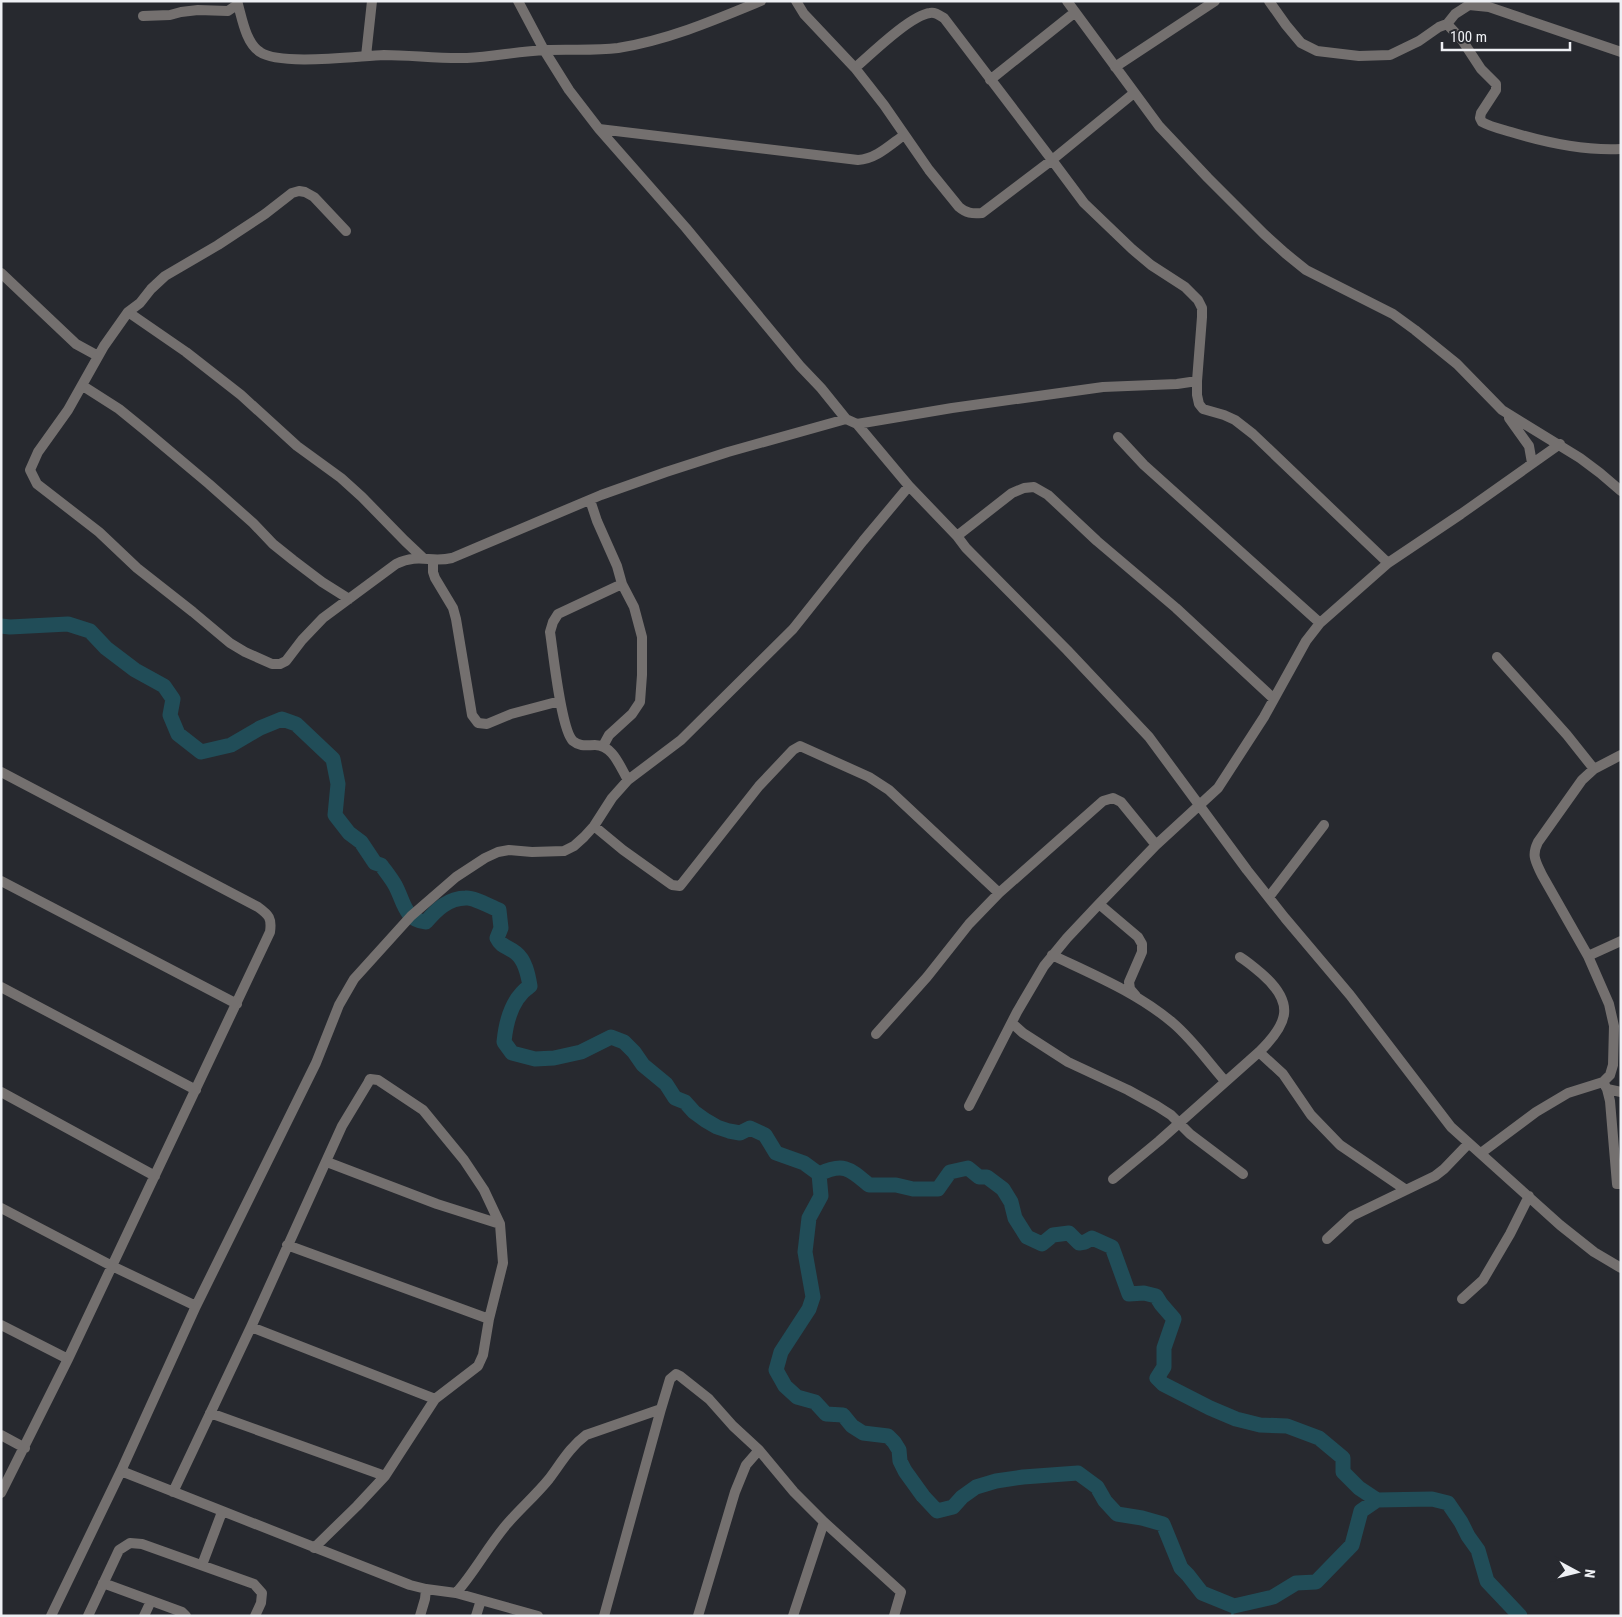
<svg xmlns="http://www.w3.org/2000/svg" width="1622" height="1617" font-family="'Roboto Condensed',sans-serif">
<rect width="100%" height="100%" fill="#27292f"/>
<g fill="none" stroke-linecap="round" stroke-linejoin="round">
<!-- stream -->
<path stroke="#214d58" stroke-width="2.5" d="M1232 1616 1234 1606"/>
<!-- river -->
<path stroke="#214d58" stroke-width="15" d="M1 626 10 627 68 624 90 631 106 648 135 670 164 686 173 699 170 715 178 734 201 752 231 745 260 728 282 719 296 724 333 759 338 784 335 815 349 833 361 842 375 863 381 865C386 872 391 878 395 885 404 901 404 920 426 922 436 910 448 898 466 898 473 897 491 907 499 910L501 928 497 938C501 947 509 947 516 953 525 960 528 974 530 986 512 998 506 1021 504 1042L512 1053 535 1059 554 1058 581 1052 611 1037 624 1042 634 1052 643 1065 666 1084 675 1098 685 1102 694 1112 705 1120 717 1127 729 1131 740 1133 750 1128 765 1135 776 1153 804 1163 819 1174 821 1196 809 1218 805 1252 813 1297 809 1309 781 1352 776 1370 785 1386 797 1397 815 1402 826 1414 843 1415 852 1426 863 1433 888 1436 894 1442 899 1450 900 1461 905 1471 923 1496 937 1511 953 1507 962 1497 976 1487 996 1481 1023 1477 1078 1473 1097 1487 1105 1501 1117 1514 1142 1518 1163 1524 1181 1568 1188 1575 1202 1593 1234 1606 1273 1597 1296 1583 1316 1582 1352 1545 1361 1511 1377 1500 1432 1499 1448 1503 1461 1522 1468 1536 1478 1550 1487 1581 1520 1616
M819 1174C844 1162 850 1169 869 1185H896L913 1189H938L950 1172 968 1168 979 1177H987L1003 1189 1011 1202 1015 1218 1027 1237 1042 1244 1053 1235 1069 1233 1079 1243 1085 1242 1092 1238 1112 1247 1129 1294 1144 1293 1156 1296 1161 1304 1174 1319 1164 1348V1367L1157 1378 1163 1384 1210 1408 1236 1419 1260 1425 1287 1426 1319 1438 1343 1458V1472L1359 1488 1377 1500"/>
<!-- minor -->
<path stroke="#74706f" stroke-width="10" d="M237 1C242 17 245 42 260 52 280 66 357 56 384 55 411 55 439 59 467 58 493 57 519 51 546 50 569 49 594 51 618 48 668 40 715 20 761 1
M518 1 544 50 569 90 599 129 686 228 800 366 821 388 846 419 857 424 909 486 957 536 966 548 1067 650 1149 737 1247 870 1285 918 1350 995 1451 1127 1560 1225 1594 1252 1621 1268
M796 1 804 14 855 68 884 105 929 170 959 207C966 213 972 214 982 213L1052 160 1134 93
M1067 1 1159 126 1208 178 1264 234 1285 253 1306 270 1393 314 1415 330 1457 364 1502 410 1580 458 1600 473 1621 491
M1269 1 1286 25 1301 43 1317 51 1359 56 1390 55 1419 41 1439 27 1447 24 1455 14 1469 5 1489 7 1621 52
M143 16 170 15 181 12 198 10 228 11 238 4
M1447 24 1462 40 1481 69 1496 84V90L1481 113 1480 118 1482 122C1491 127 1501 129 1511 132 1547 143 1583 151 1621 149
M366 56 372 1
M1115 67 1215 1
M855 68C871 54 911 15 930 13 935 12 939 15 944 18L1052 160 1084 203 1132 249 1151 265 1185 287 1198 300 1202 308V317L1197 381V395L1199 404 1203 409 1224 415 1235 420 1253 434 1388 563
M990 80 1074 13
M599 129 858 160C876 159 890 145 904 135
M346 231 314 197 305 192 299 191 292 193 265 214 218 245 165 276 151 289 140 303 128 312 104 346 68 410 38 452 30 470 37 484 99 532 137 568 193 612 230 643 245 652 272 664H280L286 661 302 640 323 618 396 564C419 553 430 563 452 558L601 495 666 472 728 452 846 419
M1 273 76 344 98 356
M128 312 186 352 241 395 297 446 341 478 362 497 405 541 423 558
M83 386 119 409 146 431 209 484 253 523 273 544 293 560 322 582 349 599
M1509 418 1529 446 1532 463
M857 424 952 408 1103 387 1177 384 1197 381
M1118 437 1144 465 1320 623
M590 500 597 521 617 566 622 584 634 607 642 637V675L640 702 632 714 609 735 603 746
M957 536 1012 493 1024 488 1034 487 1048 495 1097 541 1176 608 1274 699
M433 560V572L435 578 453 608 456 619 472 715 478 723 487 724 511 714 560 701
M622 584 558 614 553 622 550 632C553 651 561 730 573 741 580 747 587 745 595 745 613 745 620 767 628 780
M1497 657 1567 735 1594 769
M1 772 258 907C269 915 272 918 270 932L68 1359 1 1493
M594 826 623 850 672 885 680 886 759 786 793 750 800 746 869 777 889 790 999 893
M1 881 237 1004
M1269 897 1324 825
M1099 904 1138 937 1142 944V952L1129 982 1130 989 1136 996
M1052 955C1094 975 1138 993 1173 1023 1193 1040 1208 1062 1225 1081
M1588 956 1621 941
M1 987 196 1090
M1012 1023 1023 1033 1068 1062 1128 1090 1157 1106 1171 1115 1190 1134 1243 1174
M876 1034 927 977 969 924 999 893 1103 801 1113 798 1121 802 1156 845
M1259 1052 1283 1074 1311 1115 1340 1145 1406 1190
M1603 1082 1607 1089 1610 1101 1617 1184H1621
M1607 1089 1621 1092
M1 1092 155 1176
M969 1106 1017 1012 1044 966 1067 938 1099 904 1156 845 1218 788 1264 717 1306 641 1320 623 1388 563 1461 514 1560 444
M1481 1153 1536 1112 1568 1093 1603 1082 1610 1075 1613 1065 1614 1026 1609 1004 1588 956 1542 875C1536 862 1531 856 1538 842L1582 780 1594 769 1621 755
M327 1162 437 1204 500 1224
M1113 1179 1159 1141 1259 1052C1289 1023 1295 1003 1262 974 1255 968 1248 962 1240 957
M1 1208 112 1266 196 1306
M1327 1239 1352 1216 1435 1176 1444 1169 1469 1143
M287 1245 489 1319
M1462 1299 1483 1280 1510 1234 1529 1196
M1 1325 68 1359
M251 1327 435 1399
M210 1413 385 1476
M1 1435 25 1448
M121 1471 410 1585 426 1589 456 1593 538 1616
M173 1492 251 1327 342 1126 368 1083 370 1079 378 1080 423 1110 464 1160 484 1190 500 1224 503 1263 489 1319 483 1355 478 1366 435 1399 385 1476 357 1506 314 1548
M202 1565 222 1512
M103 1583 182 1612 186 1616
M456 1593C475 1572 488 1546 507 1524 520 1509 536 1495 549 1479 561 1463 570 1447 586 1435L661 1409
M51 1616 121 1471 196 1306 316 1063 339 1005 354 979 411 916 456 877 485 858 498 852 509 850 532 852 564 851 574 846 584 837 594 826 612 798 628 780 681 740 793 629 863 541 909 486
M88 1616 119 1550 130 1543 142 1544 254 1584 262 1593 261 1603 255 1616
M144 1616 151 1601
M420 1616 425 1599 426 1589
M476 1616 481 1600
M604 1616 661 1409 670 1379 676 1374 680 1376 709 1399 733 1426 759 1450 794 1492 824 1522 901 1592 894 1616
M698 1616 735 1492 746 1465 759 1450
M793 1616 824 1522"/>
</g>
<!-- border -->
<rect width="1622" height="1617" fill="none" stroke="#eef0f4" stroke-width="5"/>
<!-- north arrow -->
<g transform="translate(1577 1572) rotate(97)" stroke="#27292f" stroke-width="4" paint-order="stroke">
<path d="M0-4L9 19L0 12L-9 19Z" fill="#eef0f4"/>
<text y="-8" font-size="14" font-weight="bold" text-anchor="middle" fill="#eef0f4">N</text>
</g>
<!-- scale -->
<path d="M1442 42v8h128v-8" fill="none" stroke="#eef0f4" stroke-width="2.5"/>
<text x="1450" y="42" font-size="15" fill="#eef0f4" stroke="#27292f" stroke-width="4" paint-order="stroke">100 m</text>
</svg>
